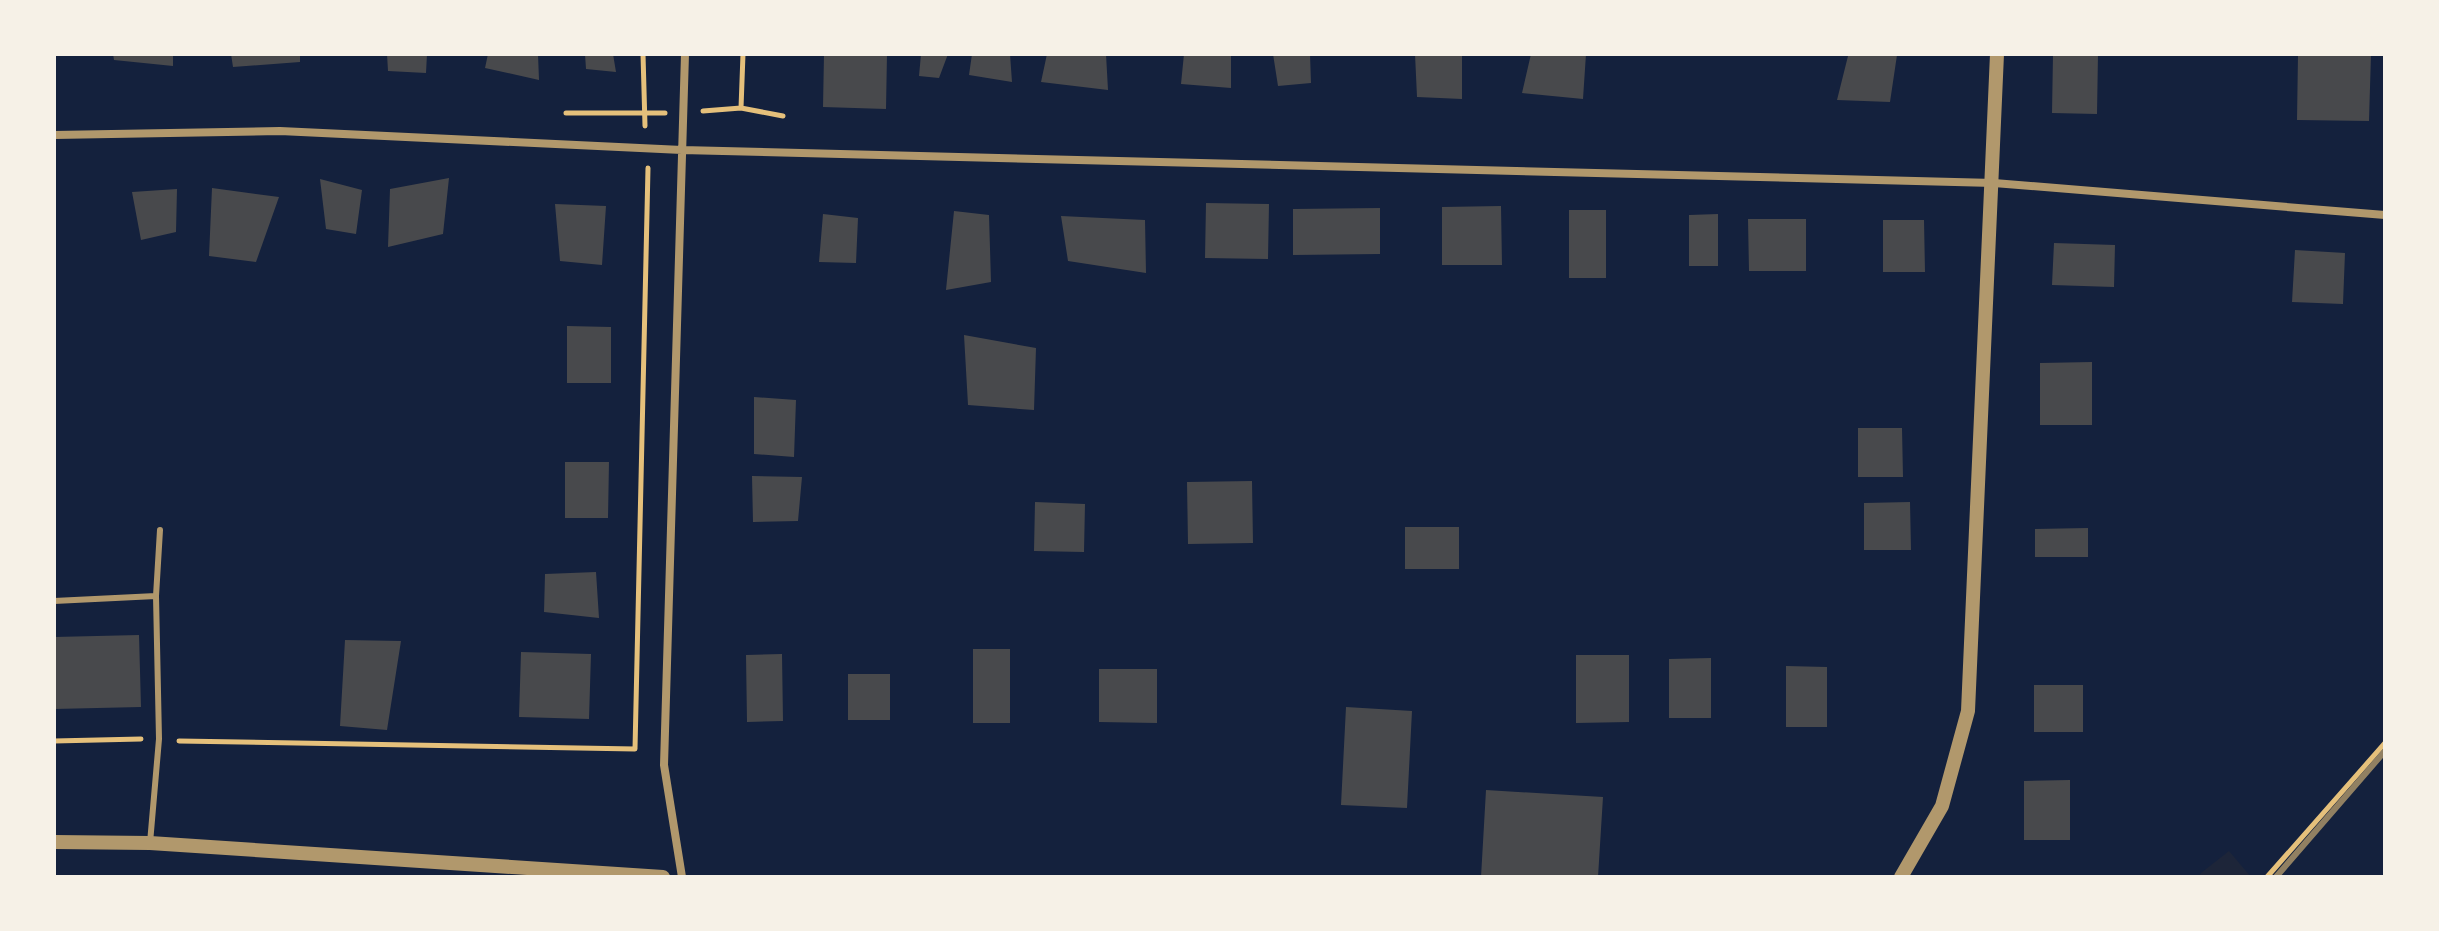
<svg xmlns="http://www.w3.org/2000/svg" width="2439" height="931" font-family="Inter,sans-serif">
<rect width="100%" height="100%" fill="#14213d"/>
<!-- green -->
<path fill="#1d2539" d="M2229 851 2251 877H2198L2201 873Z"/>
<!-- building -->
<path fill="#48494c" d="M113 54H173V66L114 60Z
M231 54H300V62L233 67Z
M387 54H427L426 73 388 71Z
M488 54H538L539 80 485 68Z
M585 54H613L616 72 586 69Z
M824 54H887L886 109 823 107Z
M921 54H948L939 78 919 76Z
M972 54H1010L1012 82 969 75Z
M1047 54H1106L1108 90 1041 82Z
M1184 54H1231V88L1181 84Z
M1273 54H1310L1311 83 1278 86Z
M1415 54H1462V99L1417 97Z
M1531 54H1586L1583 99 1522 93Z
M2053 54H2098L2097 114 2052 113Z
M2298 54H2371L2369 121 2297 120Z
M1897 55 1890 102 1837 100 1848 56Z
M449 178 443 234 388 247 390 189Z
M320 179 362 190 356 234 326 229Z
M212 188 279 197 256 262 209 256Z
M177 189 176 232 141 240 132 192Z
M1206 203 1269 204 1268 259 1205 258Z
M555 204 606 206 602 265 560 261Z
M1501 206 1502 265H1442V207Z
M1380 208V254L1293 255V209Z
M1569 210H1606V278H1569Z
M954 211 989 215 991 282 946 290Z
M823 214 858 218 856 263 819 262Z
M1718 214V266H1689V215Z
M1061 216 1145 220 1146 273 1068 261Z
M1748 219H1806V271H1749Z
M1883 220H1924L1925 272H1883Z
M2054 243 2115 245 2114 287 2052 285Z
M2295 250 2345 253 2343 304 2292 302Z
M567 326 611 327V383H567Z
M964 335 1036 348 1034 410 968 405Z
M2092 362V425H2040V363Z
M754 397 796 400 794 457 754 454Z
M1858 428H1902L1903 477H1858Z
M565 462H609L608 518H565Z
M752 476 802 477 798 521 753 522Z
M1252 481 1253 543 1188 544 1187 482Z
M1035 502 1085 504 1084 552 1034 551Z
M1910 502 1911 550H1864V503Z
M1405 527H1459V569H1405Z
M2088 528V557H2035V529Z
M596 572 599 618 544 612 545 574Z
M139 635 141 707 54 709V637Z
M345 640 401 641 387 730 340 726Z
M973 649H1010V723H973Z
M521 652 591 654 589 719 519 717Z
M782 654 783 721 747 722 746 655Z
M1576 655H1629V722L1576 723Z
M1711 658V718H1669V659Z
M1786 666 1827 667V727H1786Z
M1099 669H1157V723L1099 722Z
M848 674H890V720H848Z
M2034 685H2083V732H2034Z
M1346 707 1412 711 1407 808 1341 805Z
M2070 780V840H2024V781Z
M1486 790 1603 797 1598 877H1481Z"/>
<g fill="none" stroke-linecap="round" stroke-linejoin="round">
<!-- path -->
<path stroke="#e5c07b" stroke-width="5" d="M643 54 645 126
M741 108 743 54
M703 111 741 108 783 116
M566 113H665
M54 741 141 739
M179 741 635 749 648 168
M2267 877 2385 743"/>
<!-- service -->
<path stroke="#b1986c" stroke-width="6" d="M54 601 156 596
M150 843 159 739 156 596 160 530"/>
<!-- minor -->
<path stroke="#b1986c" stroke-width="8" d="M54 135 280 131 682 150 1994 183 2385 215
M682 877 664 765 685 54"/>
<!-- tertiary -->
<path stroke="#b1986c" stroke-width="14" d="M54 842 150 843 663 877
M1901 877 1942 806 1968 711 1997 54"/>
<!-- rail -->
<path stroke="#918062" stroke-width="6" d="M2276 877 2385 751"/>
</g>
<!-- border -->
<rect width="2439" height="931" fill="none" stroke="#f6f1e7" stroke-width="112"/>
</svg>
